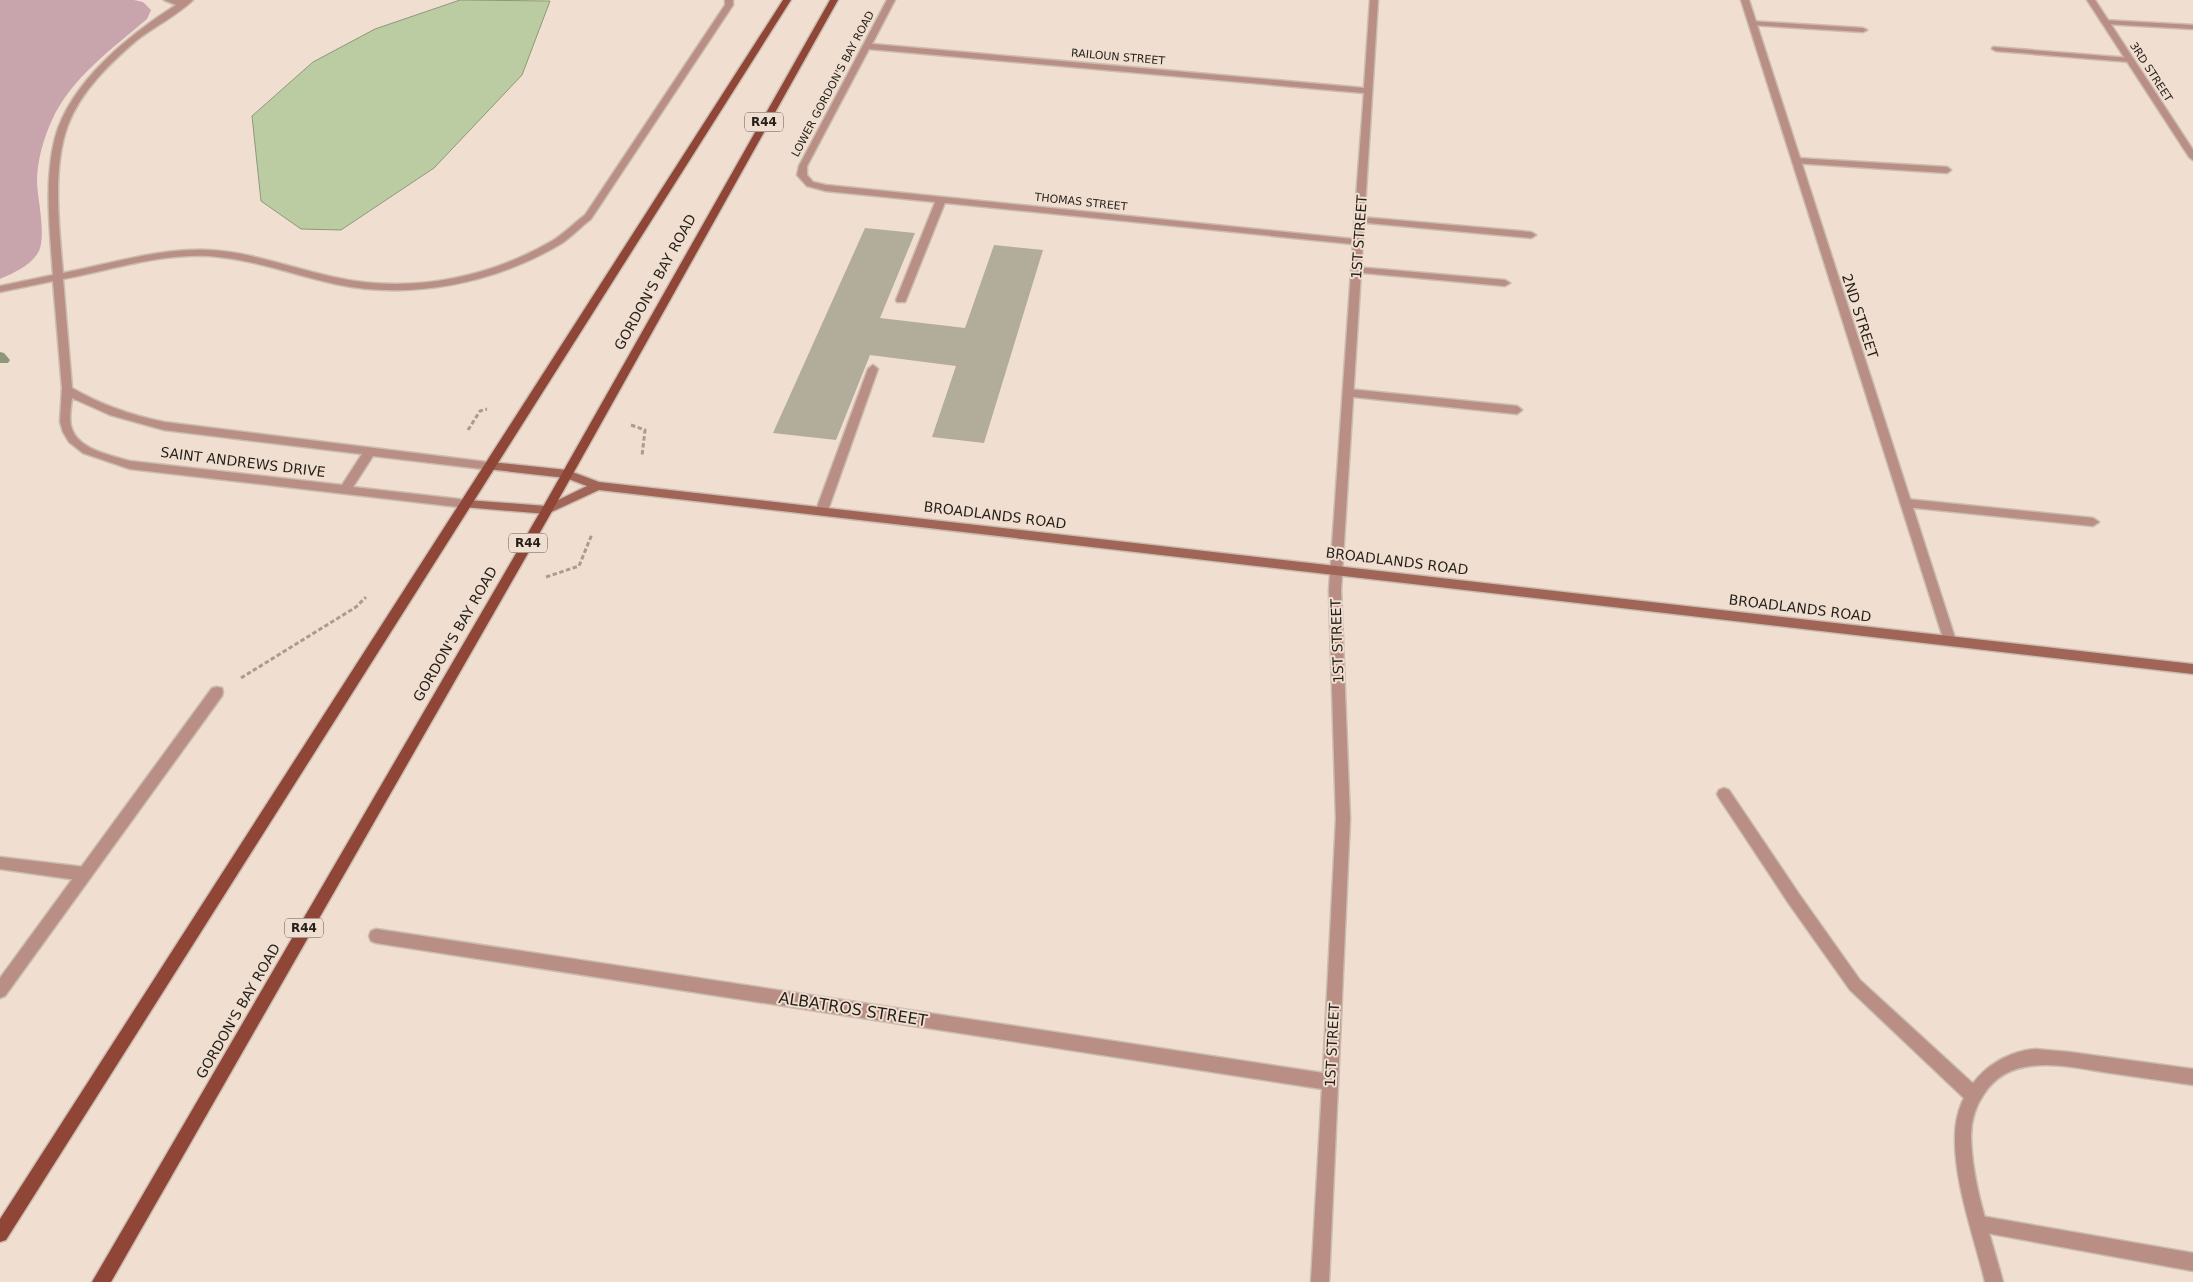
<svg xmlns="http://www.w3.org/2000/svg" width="2193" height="1282" font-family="'DejaVu Sans',sans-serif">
<rect width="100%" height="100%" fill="#f0dfd1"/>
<!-- green -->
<path fill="#c8a5ad" d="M0 0H134L143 2 151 10 147 19C112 49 72 77 52 120 43 140 37 161 37 183 38 201 46 235 39 251 32 265 14 273 0 279Z"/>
<!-- water -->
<path fill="#bccca2" stroke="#8e9879" d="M460 0 550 1 522 75 434 168 341 230 301 229 261 201 252 116 313 62 375 29Z"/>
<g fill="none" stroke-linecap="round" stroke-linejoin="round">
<!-- stream -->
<path fill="#8e9879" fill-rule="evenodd" d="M0 352 4 353 10 360 8 363H0Z"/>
</g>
<!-- building -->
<path fill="#b2ac9a" d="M865 228 915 233 880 318 965 328 994 245 1043 250 984 443 932 437 956 366 870 355 836 440 773 433Z"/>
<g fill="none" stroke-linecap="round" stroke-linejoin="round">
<!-- service casing -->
<g stroke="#cbbcb0" stroke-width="3">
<path id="service" d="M2102 20 2193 25V29L2105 24 2101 22Z
M1749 21 1863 28 1867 30 1863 32 1752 25H1749Z
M1993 47 2130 58 2134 60 2130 62 1996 51 1992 49Z
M1796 158 1947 167 1951 170 1947 173 1793 163 1792 161Z
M941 197 946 200 906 300 905 302H897L896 300 936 200Z
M1360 217 1531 232 1536 235 1531 238 1357 222V218Z
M1356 267 1505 280 1510 283 1505 286 1353 272V268Z
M873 365 878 369 828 510 826 513H818L816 510 868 369Z
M1348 389 1517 406 1522 410 1517 414 1344 396V390Z
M1906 499 2093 518 2099 522 2093 526 1906 507 1900 503Z
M1724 788 1729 790 1799 894 1860 980 1979 1089 1981 1095 1979 1101 1973 1103 1967 1101 1850 990 1789 904 1719 798 1717 794 1719 790Z
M0 857 84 867 89 869 91 874 89 879 84 881 0 869Z
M1981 1216 2193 1253V1271L1981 1232 1975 1230 1973 1224 1975 1218Z"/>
</g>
<!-- minor casing -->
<g stroke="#cbbcb0" stroke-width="3">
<path id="minor" d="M164 0H193C179 14 154 27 137 40 110 63 81 91 68 125 52 167 59 228 63 273 110 264 159 248 208 250 251 252 292 268 333 277 407 294 487 279 552 241 564 234 574 223 585 215L725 5V0H733V5L591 219C580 227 571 238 559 245 492 284 410 300 335 284 293 275 253 259 209 256 160 253 111 270 63 279L72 388C101 405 131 415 164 422L495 463 497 466 491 470 373 456 353 487 467 500 473 504 471 507 467 508 130 469 83 453 69 442 63 432 60 422 62 388 53 281 0 292V286L53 275C50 230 44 181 55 138 70 82 130 34 176 5ZM72 398 110 415 164 430 362 454 342 485 130 461C110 455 77 450 71 426 69 417 71 407 72 398Z
M887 0H895L872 44 1364 88 1370 0H1378L1341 590 1350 819 1329 1282H1311L1322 1089 376 943 371 941 369 936 371 931 376 929 1323 1073 1336 819 1329 590 1353 244 826 191 807 186 797 175 799 166ZM869 49 1364 93 1353 239 826 185 813 182 807 175V166Z
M1741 0H1749L1956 641 1954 645H1946L1944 641Z
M2087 0H2095L2193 150V160L2189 157Z
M217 687 222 688 223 692 222 696 5 996 0 998V978L212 688Z
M2035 1049 2069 1052 2193 1069V1085C2165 1081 2138 1077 2110 1073 2068 1067 2012 1051 1984 1094 1975 1107 1971 1121 1971 1137 1972 1186 1991 1235 2003 1282H1985C1974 1236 1954 1183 1955 1136 1956 1089 1990 1054 2035 1049Z"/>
</g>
<!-- secondary casing -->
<g stroke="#cbbcb0" stroke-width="3">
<path id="secondary" d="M491 462 567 470 599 482 2193 664V674L599 490 547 514 463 507 461 504 467 500 546 506 587 486 566 478 487 469 485 466Z"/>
</g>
<!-- primary casing -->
<g stroke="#cbbcb0" stroke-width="3">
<path id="primary" d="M783 0H791L6 1240 0 1242V1219Z
M830 0H838L551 513 111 1282H92L543 507Z"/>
</g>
<!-- path -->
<path stroke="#a99c91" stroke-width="3" stroke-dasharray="4.5 2.5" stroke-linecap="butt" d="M631 425 645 430 642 456
M468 430 480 411 487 409
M546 577 579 566 592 534
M241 678 356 607 366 597"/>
<!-- service -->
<use href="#service" fill="#b98e84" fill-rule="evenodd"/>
<!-- minor -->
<use href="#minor" fill="#b98e84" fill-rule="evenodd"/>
<!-- secondary -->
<use href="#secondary" fill="#a16557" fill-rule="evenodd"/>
<!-- primary -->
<use href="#primary" fill="#8f4637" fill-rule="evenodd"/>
</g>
<g text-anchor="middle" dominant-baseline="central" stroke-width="4" stroke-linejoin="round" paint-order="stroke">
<!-- far-street labels -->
<g font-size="11" fill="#241f19" stroke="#f0dfd1">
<text transform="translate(1118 57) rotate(5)">RAILOUN STREET</text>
<text transform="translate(2151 72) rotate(57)">3RD STREET</text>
<text transform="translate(833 84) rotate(-62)">LOWER GORDON'S BAY ROAD</text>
<text transform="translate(1081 202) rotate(6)">THOMAS STREET</text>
</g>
<!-- shield labels -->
<g fill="#f0dfd1" stroke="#615950" stroke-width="1">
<rect x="745" y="112.5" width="38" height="19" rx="4"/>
<rect x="509" y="533.5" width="38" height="19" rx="4"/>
<rect x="285" y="918.5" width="38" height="19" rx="4"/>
</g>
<g font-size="12" font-weight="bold" fill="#241f19">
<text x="764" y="122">R44</text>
<text x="528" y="543">R44</text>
<text x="304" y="928">R44</text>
</g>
<!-- street labels -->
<g font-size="14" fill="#241f19" stroke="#f0dfd1">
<text transform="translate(1359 237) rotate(-86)">1ST STREET</text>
<text transform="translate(655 282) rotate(-61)">GORDON'S BAY ROAD</text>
<text transform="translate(1860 316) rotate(72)">2ND STREET</text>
<text transform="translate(243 462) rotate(7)">SAINT ANDREWS DRIVE</text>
<text transform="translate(995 515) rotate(7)">BROADLANDS ROAD</text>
<text transform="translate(1397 561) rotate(7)">BROADLANDS ROAD</text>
<text transform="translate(1800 608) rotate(7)">BROADLANDS ROAD</text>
<text transform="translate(455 634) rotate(-60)">GORDON'S BAY ROAD</text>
<text transform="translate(1337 641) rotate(-92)">1ST STREET</text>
<text transform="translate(238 1011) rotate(-60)">GORDON'S BAY ROAD</text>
<text transform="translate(1332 1045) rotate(-87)">1ST STREET</text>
</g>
<!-- near-street labels -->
<g font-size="16" fill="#241f19" stroke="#f0dfd1">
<text transform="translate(853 1009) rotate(9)">ALBATROS STREET</text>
</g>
</g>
</svg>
